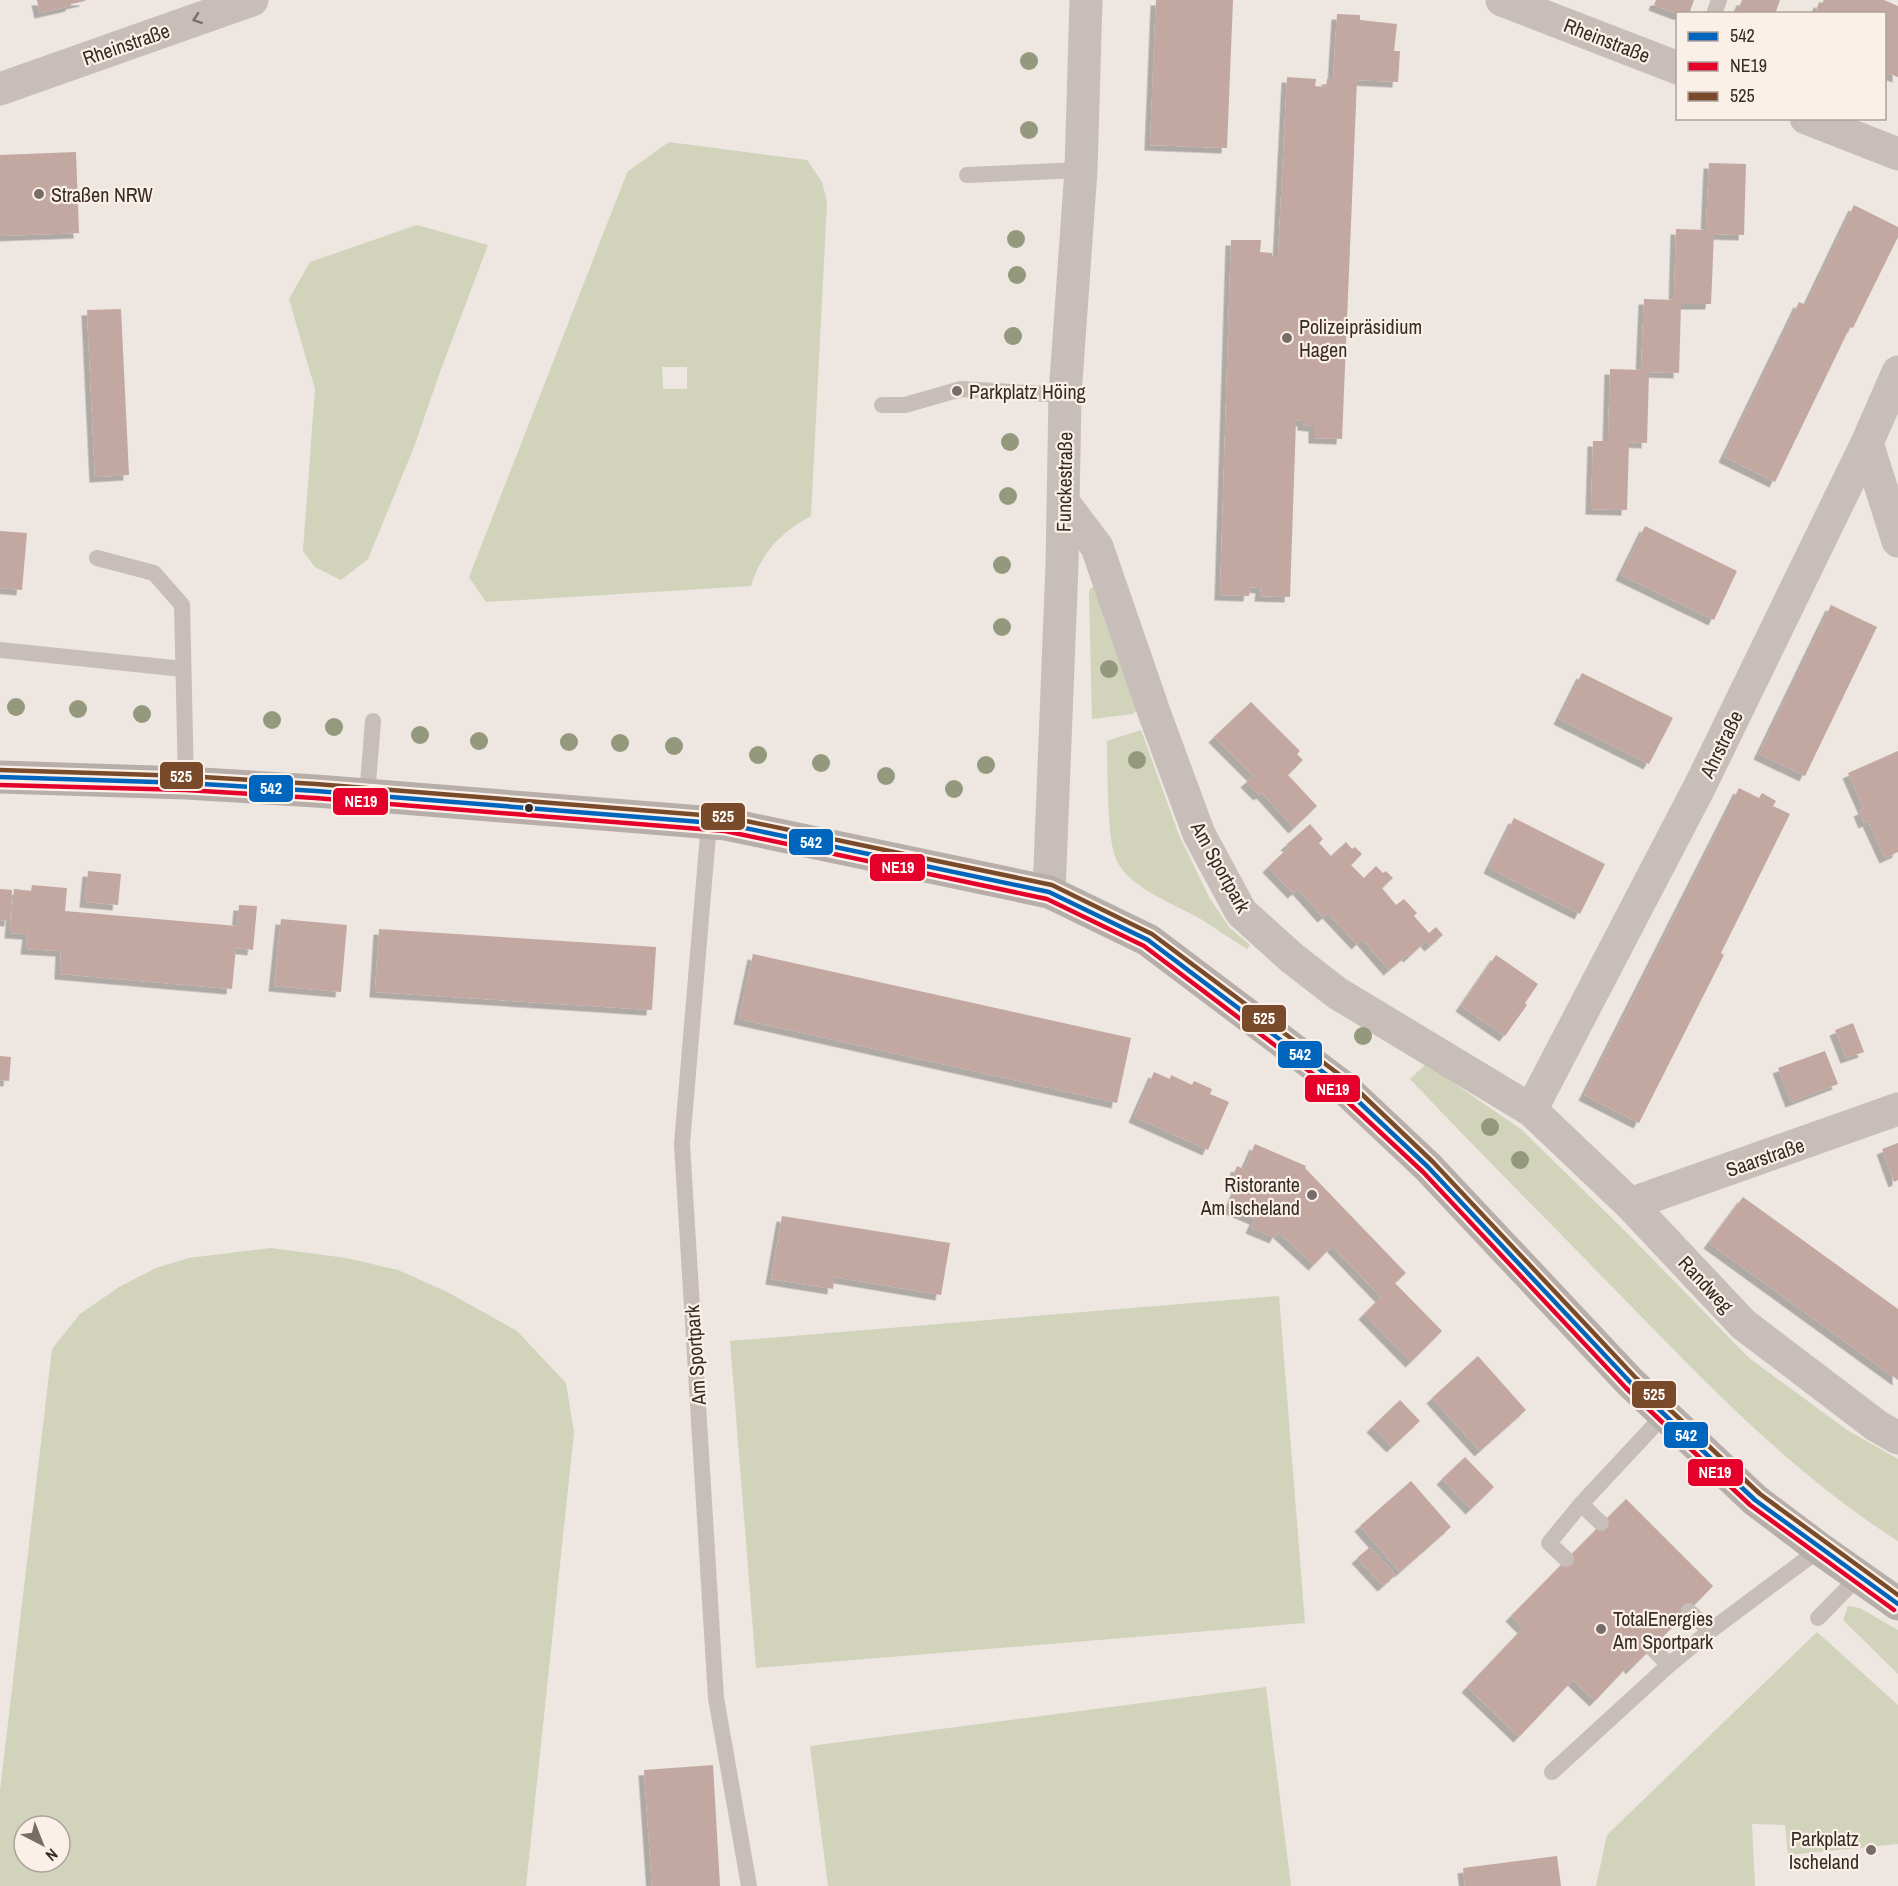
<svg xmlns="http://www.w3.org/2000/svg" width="1898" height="1886" font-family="'Archivo Narrow',sans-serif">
<defs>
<filter id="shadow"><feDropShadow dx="-5.5" dy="5.5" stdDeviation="0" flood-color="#0004"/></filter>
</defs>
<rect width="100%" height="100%" fill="#ede6e1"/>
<!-- green -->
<path fill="#d1d3ba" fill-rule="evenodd" d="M669 142 807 160 822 182 827 202 811 516C781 532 761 553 751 586L486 602 469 577 625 178 627 172ZM662 367H687V389H663Z
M417 225 488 245 440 372 414 447 368 559 341 580 315 567 303 551 315 389 289 299 310 262Z
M1096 585 1139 708 1133 714 1092 719 1089 593 1090 589Z
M1141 730 1179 835 1209 897 1229 927 1250 945 1247 949C1232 940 1218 930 1204 921 1178 905 1131 890 1117 861 1106 839 1108 770 1107 741Z
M1425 1065 1438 1072 1522 1130 1630 1236 1749 1358 1847 1430 1898 1459V1541C1797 1477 1712 1389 1629 1304 1556 1229 1482 1155 1410 1079Z
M271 1248 346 1258 398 1270 447 1292 517 1331 566 1383 574 1432 526 1886H0V1791L52 1349 80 1314 119 1287 156 1268 189 1258ZM24 1826H60V1862H24Z
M1279 1296 1305 1623 756 1668 730 1341Z
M1848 1606 1860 1608 1898 1630V1674L1843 1620Z
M1817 1632 1898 1705V1844L1788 1855 1785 1825 1752 1824 1755 1886H1596L1607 1835Z
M1266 1687 1291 1886H828L810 1746Z"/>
<!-- building -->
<path fill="#c3a7a1" filter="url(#shadow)" d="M37 0H85V1L71 4V6L40 13Z
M1156 0H1233L1227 148 1150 145Z
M1656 0H1694L1689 14H1678L1654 5Z
M1742 0H1780L1775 14H1736Z
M1824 0H1884L1898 6V77L1884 72V14H1815L1819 2 1822 3Z
M1337 14 1360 15V20L1397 24 1394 51H1400L1398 82 1357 80 1342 439 1314 438V426L1303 425V421L1296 420 1290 597 1260 596 1261 588 1250 587 1249 596 1220 595 1231 240H1261L1260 252 1272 253V256H1278L1287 77 1316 79 1315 86 1326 87 1327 79H1333Z
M76 152 79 233 0 236V155Z
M1709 163 1746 164 1744 235 1714 234 1711 304H1681L1679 373 1649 372 1647 443 1629 442 1627 510 1591 509 1593 441H1608L1610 369 1641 370 1644 299 1674 300 1676 229 1706 230Z
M1854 205 1898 227V237L1853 328 1850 327 1775 482 1724 457 1799 302 1806 305Z
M121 309 129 475 95 477 87 310Z
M1645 526 1737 571 1714 620 1621 575Z
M0 531 27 533 22 590 0 588Z
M1831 605 1877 627 1805 776 1759 754Z
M1582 673 1673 718 1649 764 1559 719Z
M1251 702 1300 751 1297 754 1303 760 1288 775 1317 806 1294 828 1262 793 1259 795 1246 782 1253 776 1214 737Z
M1898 751V852L1885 858 1868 821 1864 823 1859 811 1864 809 1848 773Z
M1739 788 1759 798 1762 793 1776 801 1773 806 1790 814 1721 953 1724 955 1639 1123 1584 1095Z
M1514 818 1605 864 1580 914 1489 868Z
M1310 824 1323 839 1319 843 1331 856 1346 842 1352 849 1355 847 1362 854 1351 865 1364 878 1376 866 1383 873 1386 871 1393 878 1382 888 1396 905 1404 899 1417 913 1414 916 1429 933 1436 927 1443 935 1430 946 1426 941 1409 957 1407 955 1389 970 1362 939 1357 944 1328 913 1323 917 1298 889 1293 893 1268 867 1289 847 1286 845Z
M88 871 121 874 118 905 85 902Z
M32 885 67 888 65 911 99 914 237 926 239 905 257 906 253 950 236 948 232 989 60 974 61 951 26 949 28 934 10 933 14 889 31 891Z
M0 889 12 890 10 921 0 920Z
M281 919 347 925 341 992 274 986Z
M379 929 656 947 652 1010 375 992Z
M753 954 1131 1038 1117 1103 739 1019Z
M1496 955 1538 984 1525 1003 1527 1005 1505 1036 1461 1006Z
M1853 1023 1864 1052 1846 1058 1835 1030Z
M1825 1051 1838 1084 1791 1102 1778 1068Z
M0 1056 11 1057 9 1081 0 1080Z
M1154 1072 1170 1079 1171 1075 1192 1085 1194 1081 1212 1089 1210 1094 1229 1102 1208 1150 1134 1117Z
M1898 1143V1180L1894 1182 1882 1149Z
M1255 1144 1306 1166 1305 1168 1406 1273 1395 1283 1442 1331 1411 1362 1364 1314 1381 1297 1332 1246 1314 1265 1278 1232 1275 1238 1251 1228 1255 1219 1229 1208 1238 1185 1230 1182 1237 1166 1244 1169Z
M1743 1197 1898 1309V1380L1709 1243Z
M782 1216 950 1243 941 1295 834 1277 833 1289 771 1279Z
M1478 1356 1526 1410 1480 1451 1432 1398Z
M1400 1400 1420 1421 1392 1447 1372 1427Z
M1465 1457 1494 1487 1471 1509 1442 1479Z
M1411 1481 1451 1527 1400 1572 1360 1526Z
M1626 1499 1713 1586 1631 1669 1629 1665 1595 1701 1573 1680 1519 1737 1467 1687 1523 1628 1511 1616Z
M1370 1547 1396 1575 1383 1586 1357 1558Z
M713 1765 720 1886H652L644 1770Z
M1557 1856 1561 1886H1465L1463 1868Z"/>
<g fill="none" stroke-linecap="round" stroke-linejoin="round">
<!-- lane -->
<path stroke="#c7beb9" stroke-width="16" d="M1714 14 1719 0
M967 175 1081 170
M882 405H905L961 389 1065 395
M97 558 154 573 182 605 186 783
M0 650 183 669
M367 796 373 721
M709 823 682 1144 716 1698 749 1886
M1581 1504 1601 1523
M1566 1559 1549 1543 1581 1504 1665 1414
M1689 1611 1710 1631
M1818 1618 1858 1577
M1652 1648 1669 1665 1710 1631 1820 1549
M1552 1772 1669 1665"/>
<!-- street -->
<path stroke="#c7beb9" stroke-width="33" d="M1502 0 1678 68
M0 89 252 0
M1806 118 1898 154
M1867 443 1898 541
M1063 502 1097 547 1155 715 1199 834 1241 912 1292 958 1337 993 1531 1110 1630 1204 1743 1324 1877 1426 1898 1438
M1049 892 1062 565 1065 395 1081 170 1086 0
M1531 1110 1700 786 1867 443 1898 372
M1630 1204 1898 1109"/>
<!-- secondary -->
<path stroke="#b7aeaa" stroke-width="33" d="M0 777 186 783 316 791 726 824 1049 892 1148 940 1343 1087 1428 1167 1631 1383 1699 1447 1755 1500 1820 1549 1898 1604"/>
<!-- bus-1 casing -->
<g stroke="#fbf0e8" stroke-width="9">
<path id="bus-1" d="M0 777 186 783 316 791 726 824 1049 892 1148 940 1343 1087 1428 1167 1631 1383 1755 1500 1898 1604"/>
</g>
<!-- bus-2 casing -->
<g stroke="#fbf0e8" stroke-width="9">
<path id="bus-2" d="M0 785 186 790 315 798 725 831 1047 899 1144 946 1338 1093 1423 1172 1626 1388 1750 1505 1894 1610"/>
</g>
<!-- bus-3 casing -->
<g stroke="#fbf0e8" stroke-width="9">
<path id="bus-3" d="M0 770 186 776 316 784 727 817 1052 885 1152 934 1348 1081 1433 1162 1636 1378 1760 1494 1898 1595"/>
</g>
<!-- bus-1 -->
<use href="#bus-1" stroke="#0065bd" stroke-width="4.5"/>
<!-- bus-2 -->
<use href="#bus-2" stroke="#e4002b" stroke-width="4.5"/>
<!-- bus-3 -->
<use href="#bus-3" stroke="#7a4b2a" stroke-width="4.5"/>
</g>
<!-- trees -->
<g fill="#94987c">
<circle cx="1029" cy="61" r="9"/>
<circle cx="1029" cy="130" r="9"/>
<circle cx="1016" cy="239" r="9"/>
<circle cx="1017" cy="275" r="9"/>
<circle cx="1013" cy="336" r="9"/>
<circle cx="1010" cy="442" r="9"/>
<circle cx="1008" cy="496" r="9"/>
<circle cx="1002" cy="565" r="9"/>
<circle cx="1002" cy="627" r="9"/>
<circle cx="1109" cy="669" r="9"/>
<circle cx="16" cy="707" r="9"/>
<circle cx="78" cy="709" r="9"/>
<circle cx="142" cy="714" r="9"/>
<circle cx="272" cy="720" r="9"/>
<circle cx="334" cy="727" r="9"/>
<circle cx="420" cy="735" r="9"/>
<circle cx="479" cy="741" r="9"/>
<circle cx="569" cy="742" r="9"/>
<circle cx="620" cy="743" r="9"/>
<circle cx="674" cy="746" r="9"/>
<circle cx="758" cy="755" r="9"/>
<circle cx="1137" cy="760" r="9"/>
<circle cx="821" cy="763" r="9"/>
<circle cx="986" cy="765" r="9"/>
<circle cx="886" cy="776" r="9"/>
<circle cx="954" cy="789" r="9"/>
<circle cx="1363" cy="1036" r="9"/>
<circle cx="1490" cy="1127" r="9"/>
<circle cx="1520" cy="1160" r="9"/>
</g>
<!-- one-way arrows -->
<defs><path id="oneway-chevron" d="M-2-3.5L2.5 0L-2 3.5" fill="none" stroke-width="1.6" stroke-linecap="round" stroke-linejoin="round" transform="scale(1.5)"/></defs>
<use stroke="#786d69" href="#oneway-chevron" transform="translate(197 19) rotate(161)"/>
<!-- markers -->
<g fill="#776c68" stroke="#fbf0e8" stroke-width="2">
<circle cx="39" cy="194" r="6"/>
<circle cx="1287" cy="338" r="6"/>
<circle cx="957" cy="391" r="6"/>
<circle cx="1312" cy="1195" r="6"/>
<circle cx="1601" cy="1629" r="6"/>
<circle cx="1871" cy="1850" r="6"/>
</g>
<circle fill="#382b27" stroke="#fbf0e8" stroke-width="2" cx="529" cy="808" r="5"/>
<g text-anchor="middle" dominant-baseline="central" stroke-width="4.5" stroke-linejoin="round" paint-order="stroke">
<!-- street labels -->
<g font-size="20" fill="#382b27" stroke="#fbf0e8">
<text transform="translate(1607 40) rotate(21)">Rheinstraße</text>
<text transform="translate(126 44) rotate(-19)">Rheinstraße</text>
<text transform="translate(1064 482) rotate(-89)">Funckestraße</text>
<text transform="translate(1721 744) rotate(-64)">Ahrstraße</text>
<text transform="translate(1221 867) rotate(61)">Am Sportpark</text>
<text transform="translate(1765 1157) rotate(-19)">Saarstraße</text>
<text transform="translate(1706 1284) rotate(47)">Randweg</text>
<text transform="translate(695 1355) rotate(-94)">Am Sportpark</text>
</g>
<!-- poi labels -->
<g font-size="20" fill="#382b27" stroke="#fbf0e8" text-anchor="start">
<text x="51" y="194">Straßen NRW</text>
<text x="1299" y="326">Polizeipräsidium<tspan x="1299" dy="23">Hagen</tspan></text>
<text x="969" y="391">Parkplatz Höing</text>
<text x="1300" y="1184" text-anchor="end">Ristorante<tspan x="1300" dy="23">Am Ischeland</tspan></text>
<text x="1613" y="1618">TotalEnergies<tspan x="1613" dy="23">Am Sportpark</tspan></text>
<text x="1859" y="1838" text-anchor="end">Parkplatz<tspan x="1859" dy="23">Ischeland</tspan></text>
</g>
</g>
<g stroke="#fbf0e8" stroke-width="2">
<rect x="159" y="761" width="45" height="29" rx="6" fill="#7a4b2a"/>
<rect x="248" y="774" width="46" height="29" rx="6" fill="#0065bd"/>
<rect x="332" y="787" width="57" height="29" rx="6" fill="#e4002b"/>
<rect x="700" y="802" width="46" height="29" rx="6" fill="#7a4b2a"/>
<rect x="788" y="828" width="46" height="28" rx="6" fill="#0065bd"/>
<rect x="869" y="853" width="57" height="29" rx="6" fill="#e4002b"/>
<rect x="1241" y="1004" width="46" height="29" rx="6" fill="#7a4b2a"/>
<rect x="1277" y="1040" width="46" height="29" rx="6" fill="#0065bd"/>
<rect x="1304" y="1074" width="57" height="29" rx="6" fill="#e4002b"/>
<rect x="1631" y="1380" width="46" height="29" rx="6" fill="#7a4b2a"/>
<rect x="1663" y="1421" width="46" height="28" rx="6" fill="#0065bd"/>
<rect x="1687" y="1458" width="57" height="29" rx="6" fill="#e4002b"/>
</g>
<g font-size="16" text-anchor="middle" font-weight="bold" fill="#fff">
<text x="181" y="782">525</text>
<text x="271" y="794">542</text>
<text x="361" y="807">NE19</text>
<text x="723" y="822">525</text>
<text x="811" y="848">542</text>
<text x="898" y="873">NE19</text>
<text x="1264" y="1024">525</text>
<text x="1300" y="1060">542</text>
<text x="1333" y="1095">NE19</text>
<text x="1654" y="1400">525</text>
<text x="1686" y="1441">542</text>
<text x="1715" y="1478">NE19</text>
</g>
<!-- legend -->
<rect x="1676" y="12" width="210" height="108" fill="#fbf0e8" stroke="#ada19b" stroke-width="1.5"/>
<rect x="1688" y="32" width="30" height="9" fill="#0065bd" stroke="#ada19b" stroke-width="1.5"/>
<text x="1730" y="42" font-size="18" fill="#382b27">542</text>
<rect x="1688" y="62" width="30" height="9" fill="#e4002b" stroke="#ada19b" stroke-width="1.5"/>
<text x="1730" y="72" font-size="18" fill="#382b27">NE19</text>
<rect x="1688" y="92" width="30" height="9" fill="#7a4b2a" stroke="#ada19b" stroke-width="1.5"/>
<text x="1730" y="102" font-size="18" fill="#382b27">525</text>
<!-- north arrow -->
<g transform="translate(42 1844) rotate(138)"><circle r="28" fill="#fbf0e8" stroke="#ada19b" stroke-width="1.5"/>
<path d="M0-4.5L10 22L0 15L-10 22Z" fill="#776c68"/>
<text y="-9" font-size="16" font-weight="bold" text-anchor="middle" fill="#382b27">N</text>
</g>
</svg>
